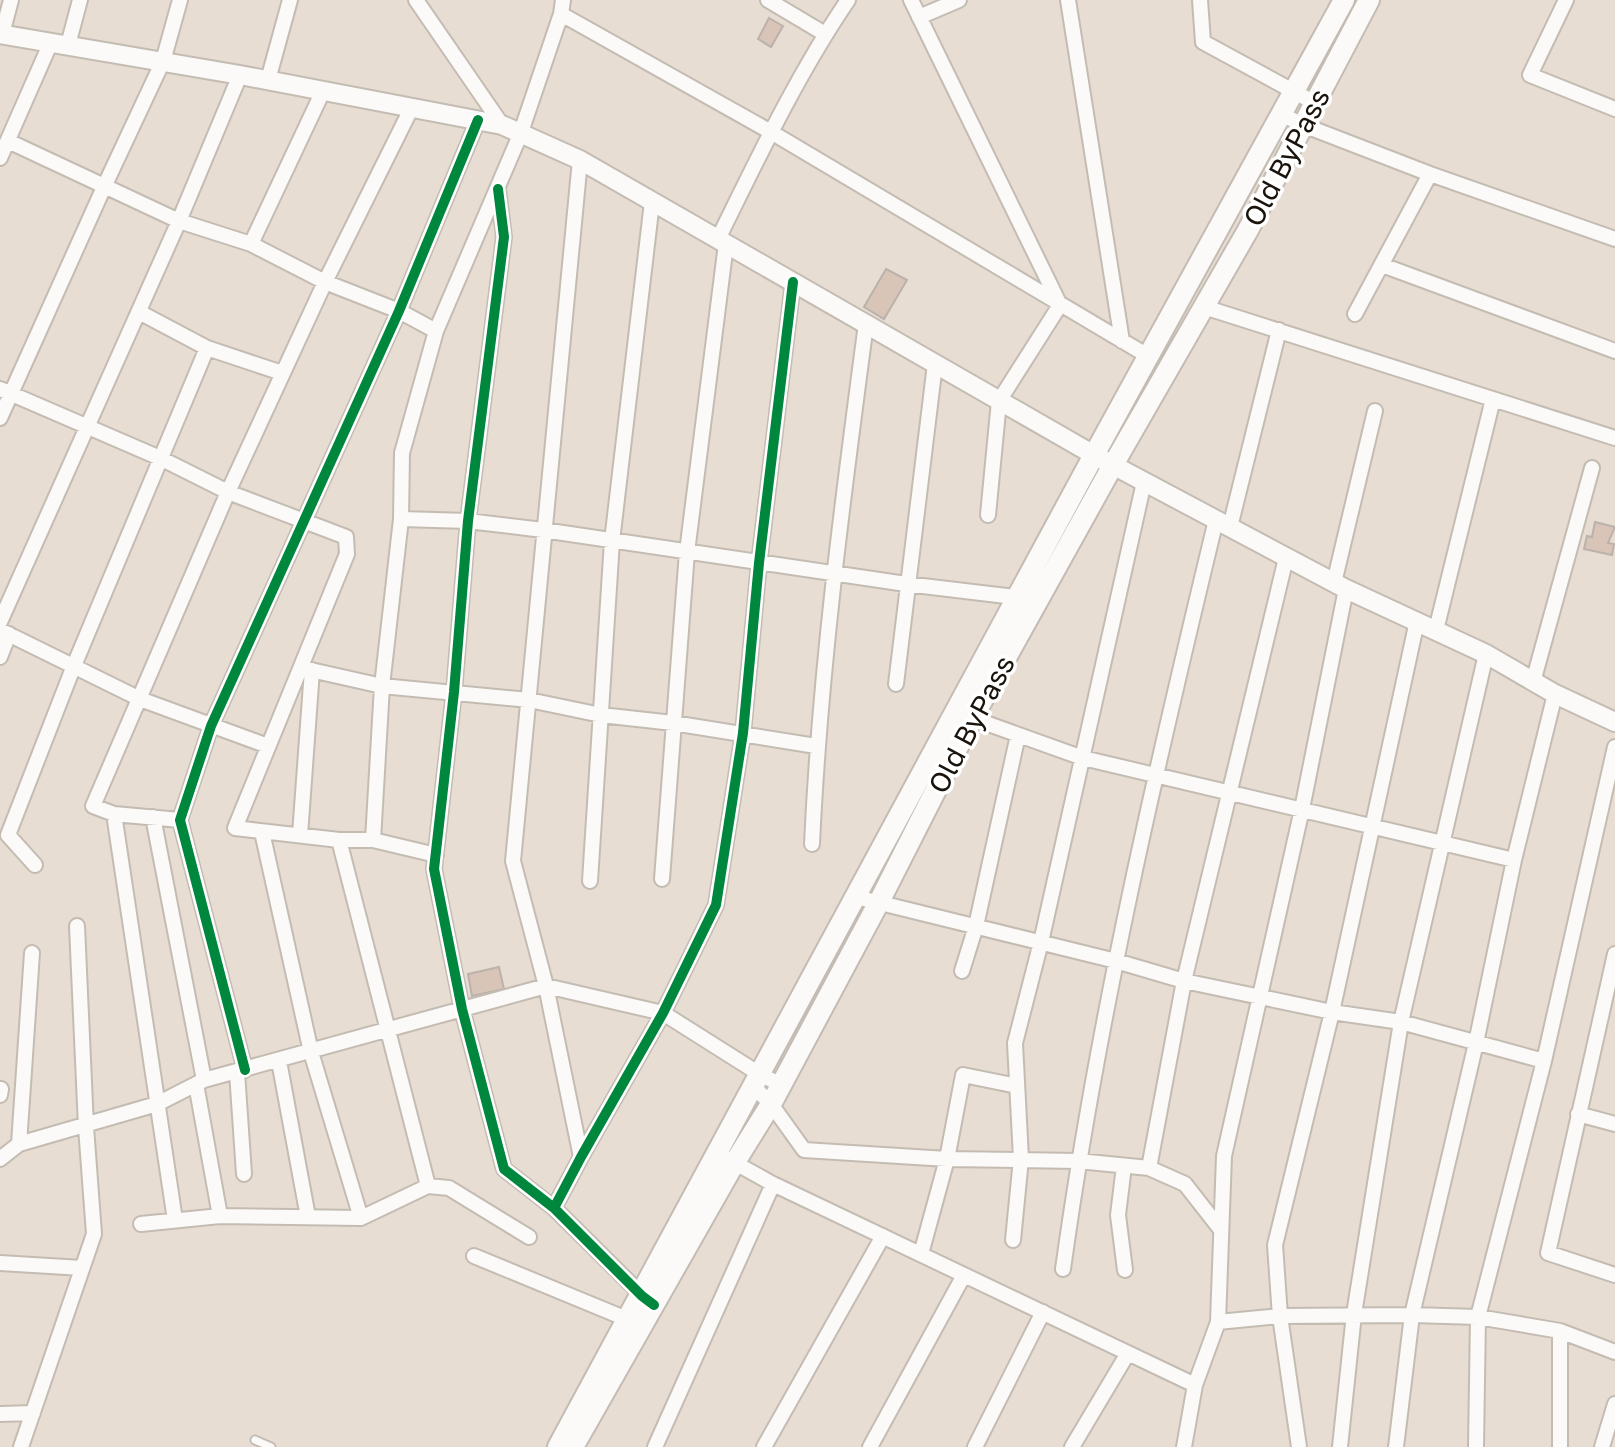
<svg xmlns="http://www.w3.org/2000/svg" width="1615" height="1447" font-family="'Golos Text',sans-serif">
<rect width="100%" height="100%" fill="#e7ddd2"/>
<!-- building -->
<path fill="#d9c4b8" stroke="#bab2ab" stroke-width="2" d="M769 18 783 26 771 47 758 39Z
M886 269 907 280 884 319 864 307Z
M1595 522 1615 527 1608 543 1614 544 1612 555 1584 549 1587 536 1592 537Z
M499 967 504 989 472 996 468 974Z"/>
<g fill="none" stroke-linecap="round" stroke-linejoin="round">
<!-- lane casing -->
<g stroke="#c4bcb3" stroke-width="11">
<path id="lane" d="M255 1440 271 1447"/>
</g>
<!-- street casing -->
<g stroke="#c4bcb3" stroke-width="18">
<path id="street" d="M416 0 502 125
M768 0 825 34
M911 0 1060 305 999 401 988 515
M1068 0 1122 341
M1200 0 1203 42 1315 103
M1566 0 1530 75 1615 109
M561 14 771 132 1148 356
M919 17 959 0
M2 34 11 0
M68 45 80 0
M268 80 290 0
M1281 114 1303 125 1430 174 1615 239
M8 141 179 221 251 244 325 282 399 311 436 331
M0 158 51 42
M580 160 513 861 546 986 581 1157
M498 189 504 237 468 521 454 692 434 869 462 1009 504 1169 554 1208 645 1298
M718 239C758 158 797 75 848 0
M251 244 323 91
M1382 265 1615 351
M1204 307 1615 438
M139 312 207 348 282 373
M1355 314 1430 174
M0 389 160 458 228 492 346 537 347 554 235 828 339 840H373L436 855
M0 418 104 187 163 61 180 0
M401 519 468 521 543 530 906 584 1023 598
M1230 527 1279 330
M1334 583 1375 411
M0 622 179 221 240 75
M0 630 140 699 268 746
M1436 630 1493 399
M0 657 9 634
M302 668 382 686 529 700 601 715 673 723 816 746
M1533 682 1592 468
M896 684 935 364
M966 716 1083 758 1514 860
M114 814 175 1220
M153 817 204 1080
M180 820 114 814 93 806 228 492 325 282 412 107
M262 832 311 1052 361 1218
M300 835 312 670
M339 840 428 1186
M373 840 382 686 401 519 402 453 436 331 520 135 561 14 563 0
M812 844C820 669 843 497 866 324
M35 865 8 835 73 668 207 348
M662 879 687 552 726 244
M590 881 612 541 652 202
M856 897 1116 961 1184 981 1332 1012 1401 1022 1544 1061
M1615 954 1548 1253 1615 1275
M962 971 976 926 1018 735
M279 1061 308 1217
M245 1070 180 820 211 726 399 311 478 120
M237 1072 244 1174
M196 1084 220 1216
M754 1087 771 1104 804 1150 947 1159 1078 1161 1149 1168 1185 1184 1221 1230
M0 1095 1 1089
M1578 1114 1615 1124
M19 1144 32 953
M719 1154 773 1184 1195 1385
M0 1159 19 1144 157 1104 204 1080 546 986 663 1013 761 1075 780 1084
M1124 1166 1118 1215 1125 1270
M1149 1168 1184 981 1286 558
M554 1208 581 1157 663 1013 716 905 743 733 759 563 793 282
M141 1224 220 1216 361 1218 428 1186 449 1188 529 1237
M1013 1240 1021 1159 1015 1043 1041 942 1144 482
M921 1254 947 1159 963 1075 1017 1086
M474 1256 634 1322
M0 1263 82 1268
M1063 1269C1098 1017 1156 768 1216 520
M1218 1322 1280 1316 1412 1315 1478 1317 1560 1331
M0 1414 33 1413
M21 1447 94 1234 86 1127 77 926
M655 1447 773 1184
M764 1447 883 1236
M870 1447 964 1275
M975 1447 1043 1312
M1072 1447 1128 1353
M1184 1447 1195 1385 1218 1322 1224 1156 1302 809 1346 589
M1299 1447 1280 1316 1275 1245 1332 1012 1417 621
M1340 1447 1354 1314 1401 1022 1486 654
M1396 1447 1412 1315 1476 1043 1514 860 1555 694
M1476 1447 1478 1317 1544 1061 1615 747
M1560 1447V1331L1615 1352
M1602 1447 1615 1404"/>
</g>
<!-- secondary casing -->
<g stroke="#c4bcb3" stroke-width="22">
<path id="secondary" d="M0 34 240 75 502 125 580 160 1094 455 1346 589 1486 654 1555 694 1615 722"/>
</g>
<!-- primary casing -->
<g stroke="#c4bcb3" stroke-width="24">
<path id="primary" d="M558 1447 1094 455 1344 0
M573 1447 735 1162 771 1104 879 902 972 719 1113 465 1248 230 1369 0"/>
</g>
<!-- lane -->
<use href="#lane" stroke="#fbfaf8" stroke-width="7"/>
<!-- street -->
<use href="#street" stroke="#fbfaf8" stroke-width="14"/>
<!-- secondary -->
<use href="#secondary" stroke="#fbfaf8" stroke-width="18"/>
<!-- primary -->
<use href="#primary" stroke="#fbfaf8" stroke-width="20"/>
<!-- cycleway casing -->
<g stroke="#fff" stroke-width="15">
<path id="cycleway" d="M498 189 504 237 468 521 454 692 434 869 462 1009 504 1169 554 1208 642 1296 654 1305
M245 1070 180 820 211 726 399 311 478 120
M554 1208 581 1157 663 1013 716 905 743 733 759 563 793 282"/>
</g>
<!-- cycleway -->
<use href="#cycleway" stroke="#00873e" stroke-width="10"/>
</g>
<g text-anchor="middle" dominant-baseline="central" stroke-width="7" stroke-linejoin="round" paint-order="stroke">
<!-- street labels -->
<g font-size="28" fill="#19130c" stroke="#fff">
<text transform="translate(1286 157) rotate(-62)">Old ByPass</text>
<text transform="translate(971 724) rotate(-62)">Old ByPass</text>
</g>
</g>
</svg>
